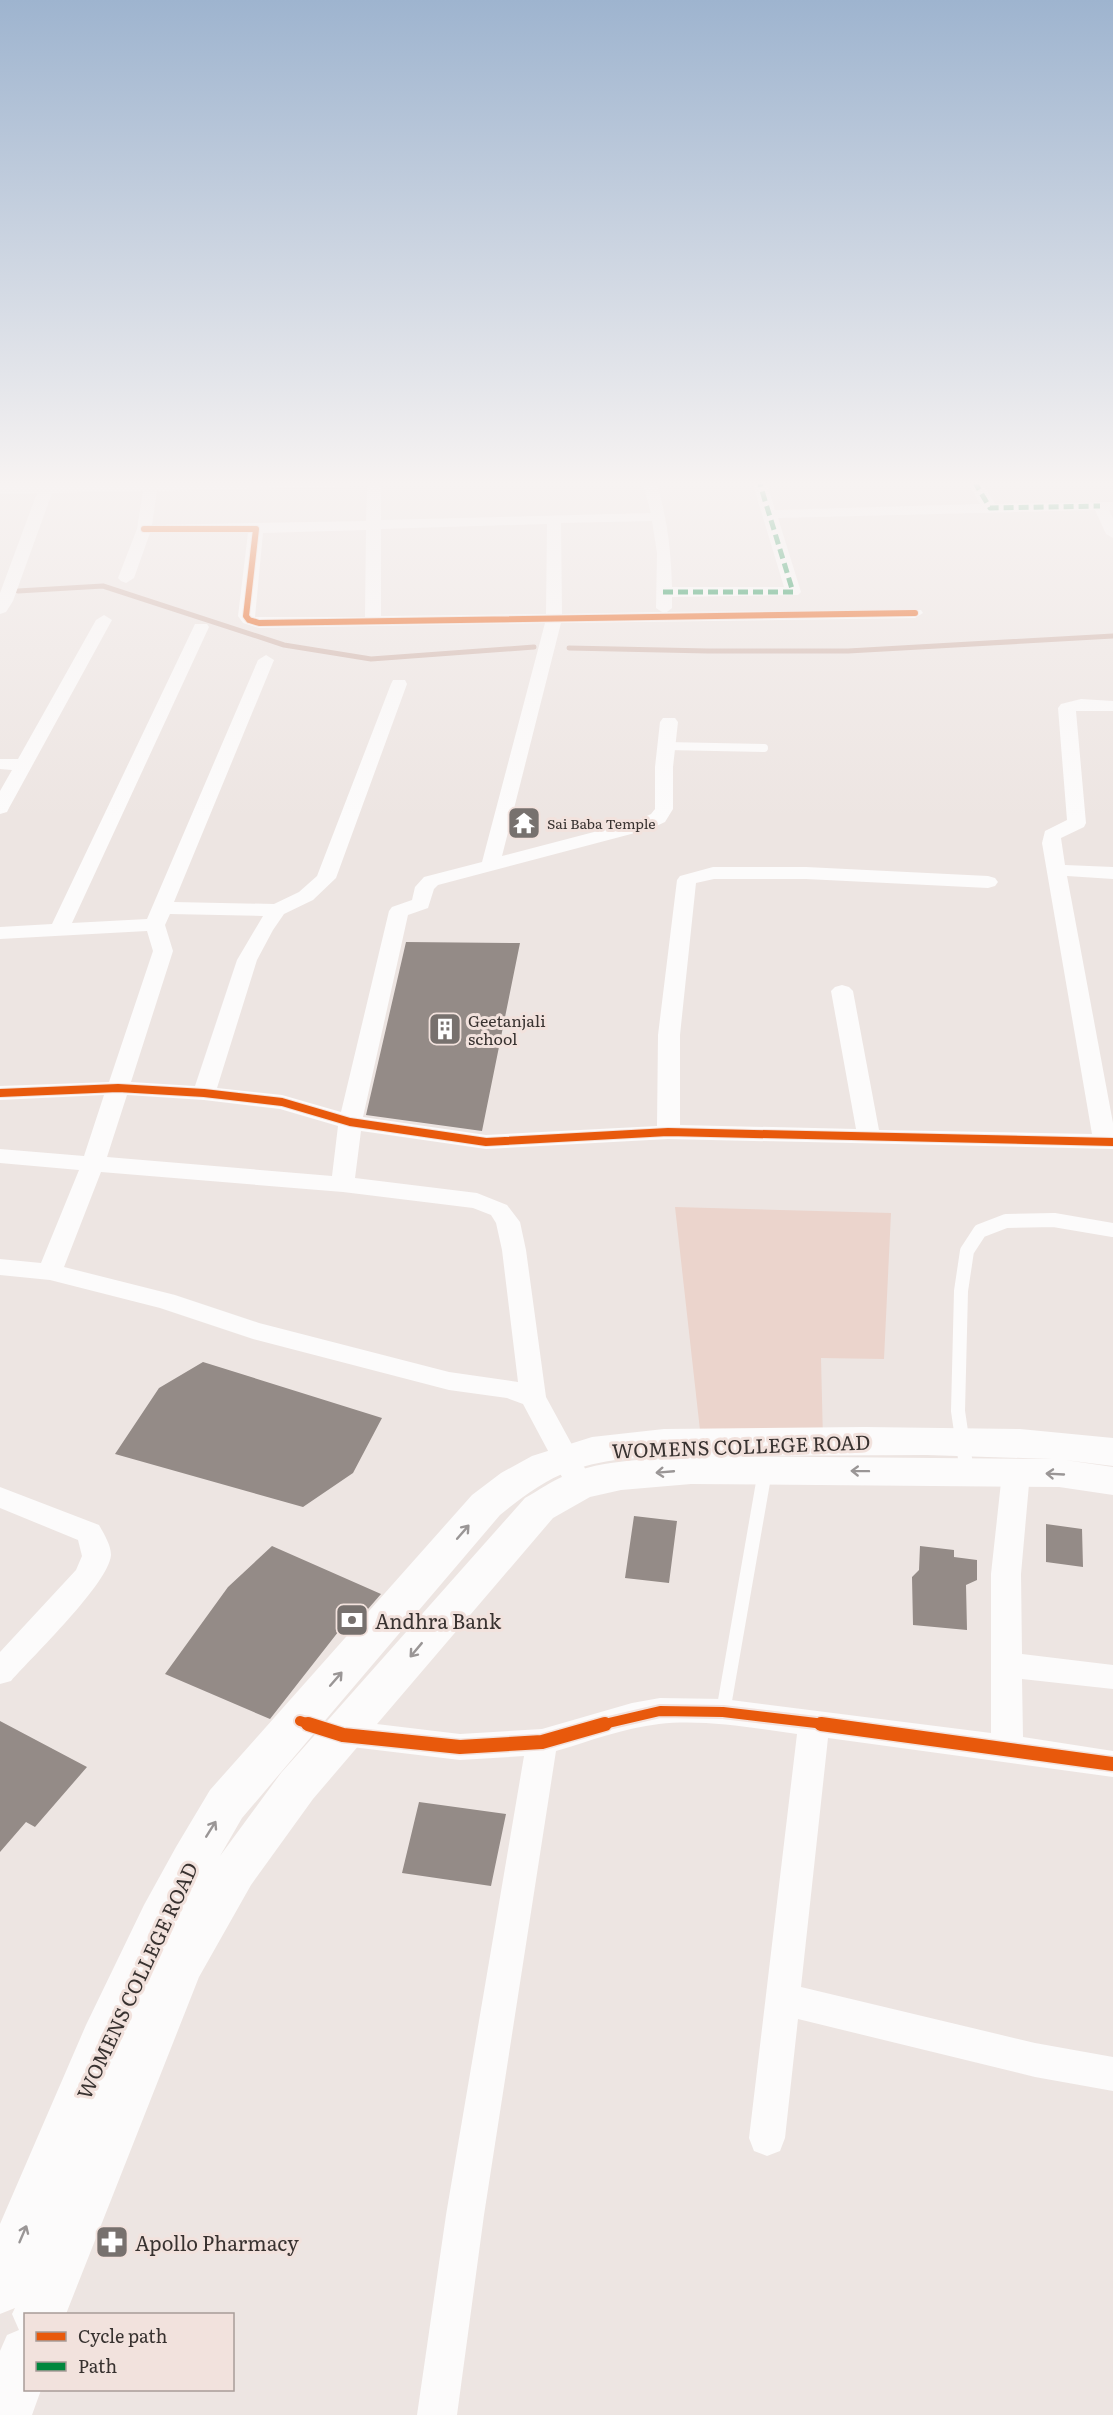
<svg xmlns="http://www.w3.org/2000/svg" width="1113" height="2415" font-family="Literata,serif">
<rect width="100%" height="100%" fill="#ede5e2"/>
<!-- green -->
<path fill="#ebd4cc" d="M675 1207 891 1213 884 1359 821 1358 823 1440 702 1448Z"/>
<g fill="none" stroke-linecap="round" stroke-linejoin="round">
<!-- stream -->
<path stroke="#cfb3a9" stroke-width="5" d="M18 591 103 586 284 645 371 659 534 647
M569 648 708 651H848L1113 636"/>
</g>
<!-- building -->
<path fill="#948b87" d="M406 942 520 943 482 1131 366 1115Z
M203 1362 382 1418 353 1473 303 1507 115 1454 159 1388Z
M634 1516 677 1521 669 1583 625 1578Z
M1046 1524 1082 1529 1083 1567 1046 1562Z
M272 1546 381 1594 355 1624 346 1630 342 1627 270 1719 165 1674 228 1587Z
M920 1546 954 1550V1557L977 1560V1580L966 1585 967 1630 913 1625 912 1577 919 1570Z
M0 1721 87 1767 35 1827 26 1822 0 1852Z
M419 1802 506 1814 491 1886 402 1873Z"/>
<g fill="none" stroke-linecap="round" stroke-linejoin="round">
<!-- lane-far1 -->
<path stroke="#fcfbfb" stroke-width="8" d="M666 746 764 748"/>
<!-- lane -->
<path stroke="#fcfbfb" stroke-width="14" d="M967 1472 958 1411 961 1291 967 1251 980 1231 1006 1221 1054 1220 1113 1230
M723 1712 765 1471"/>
<!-- street -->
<path fill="#fcfbfb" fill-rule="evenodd" d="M145 481H412L405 485 381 486V520L651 513 642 481H656C667 516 671 550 672 587H784L752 481H766L775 510 980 504 967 481H981L995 504 1113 502V510H1109L1113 518V538L1106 534 1095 510 778 518 801 592 798 595 672 597V608L667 612 921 610 923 613 915 618 561 623 502 856 636 821 651 814 655 809V767L660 722 663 718H675L678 722 673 767V809L665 822 650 829 438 885 434 889 428 908 408 915 363 1117 486 1135 657 1126 658 1035 677 880 680 876 713 867H806L988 876 995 878 998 882 995 886 988 888 806 879H714L696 883 680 1035V1125L856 1129 831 991 835 987 842 985 849 987 853 991 879 1130 1092 1134 1042 843 1045 831 1067 820 1058 708 1061 704 1081 699 1113 701V711H1076L1086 823 1084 827 1061 838 1065 865 1113 867V879L1067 876 1113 1123V1149L668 1139 486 1149 361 1131 355 1178 477 1193 507 1205 520 1222 526 1250 546 1397 594 1485 590 1492 580 1495 570 1492 523 1404 507 1398 449 1390 253 1339 160 1308 50 1280 0 1275V1259L41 1263 79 1170 0 1163V1149L84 1156 104 1095 0 1100V1086L109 1082 153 951 147 931 0 939V927L52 924 195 624H207L209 627 72 923 147 919 258 660 266 655 274 660 174 902 274 904 299 892 317 876 391 684 393 680H405L407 684 336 878 313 900 284 914 273 930 257 960 217 1088 282 1095 341 1112 389 911 392 907 412 900 415 887 424 877 482 862 545 623 259 628 243 623 238 616 248 533H150L134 578 126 583 121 581 118 578 137 529 143 491 52 493 13 601 6 612 0 614V593L37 493 0 494V486ZM367 486 366 521 152 525 157 491ZM652 521 657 553 656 608 662 612 562 614 561 523ZM547 524 546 614 381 616V529ZM366 530 365 617H255L263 533ZM170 914 263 916 237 960 195 1086 131 1082 173 951 165 925ZM127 1095 204 1100 280 1109 338 1126 332 1176 107 1157ZM101 1172 343 1192 473 1208 491 1215 496 1223 502 1250 518 1382 449 1372 259 1323 175 1295 64 1267Z
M104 615 112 620 9 808 7 812 0 814V791L12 770 0 769V759H18L96 620Z
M1016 1463 1026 1466 1030 1473 1021 1574 1022 1654 1113 1665V1689L1022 1679 1023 1737 1113 1751V1777L828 1738 801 1987 1035 2043 1113 2057V2091L1035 2077 798 2019 785 2138 780 2151 767 2156 754 2151 749 2138 797 1734C752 1728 704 1719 659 1724 624 1728 590 1741 556 1751L484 2215 457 2415H417L446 2215 524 1756 460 1760 335 1745 324 1741 319 1732 324 1723 335 1719 460 1734 542 1729 632 1703 660 1698 723 1699 991 1733V1574L1002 1473 1006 1466Z
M0 1487 99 1525C104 1534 111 1545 111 1555 109 1583 32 1657 11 1681L0 1684V1652L76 1570 82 1556 78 1540 0 1508Z"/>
<!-- secondary -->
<path fill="#fcfbfb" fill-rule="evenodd" d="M865 1427 1020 1429 1113 1438V1466L1065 1460 1113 1467V1495L1059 1487 691 1484 621 1490 590 1497 553 1518 313 1799 251 1885 199 1977 66 2314H26V2390H41L32 2415H0V2351L7 2335 19 2330 12 2314 15 2308 0 2314V2224L86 2025 144 1905 176 1847 210 1790 472 1495 501 1473 532 1456 592 1437 664 1429ZM927 1455 1053 1459 699 1456ZM689 1456C650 1460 603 1459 566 1475 552 1481 539 1490 525 1498L281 1773 220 1856 242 1818 500 1515C521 1498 544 1480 570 1471 607 1457 650 1457 689 1456Z"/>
<!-- quiet -->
<path stroke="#00873e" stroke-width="5" stroke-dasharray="10 5" stroke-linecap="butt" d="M974 481 990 508 1100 506
M663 592H793L759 481"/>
<!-- cycleway-far3 casing -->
<g stroke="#f2e2dd" stroke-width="8">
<path id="cycleway-far3" d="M144 529H256L246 616 249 620 259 623 915 613"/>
</g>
<!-- cycleway-far2 casing -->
<g stroke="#f2e2dd" stroke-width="10">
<path id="cycleway-far2" d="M0 1093 118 1088 204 1093 282 1102 350 1122 486 1142 668 1132 1113 1142"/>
</g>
<!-- cycleway-far1 casing -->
<g stroke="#f2e2dd" stroke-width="14">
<path id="cycleway-far1" d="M300 1721 313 1725
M600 1725 660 1711 723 1712 833 1725"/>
</g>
<!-- cycleway casing -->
<g stroke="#f2e2dd" stroke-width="17">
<path id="cycleway" d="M308 1724 343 1735 460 1747 542 1742 605 1724
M821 1724 1113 1764"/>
</g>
<!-- cycleway-far3 -->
<use href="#cycleway-far3" stroke="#e8590c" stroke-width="6"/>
<!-- cycleway-far2 -->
<use href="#cycleway-far2" stroke="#e8590c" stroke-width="8"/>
<!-- cycleway-far1 -->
<use href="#cycleway-far1" stroke="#e8590c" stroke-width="10"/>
<!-- cycleway -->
<use href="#cycleway" stroke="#e8590c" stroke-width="14"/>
</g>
<!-- one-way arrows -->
<defs><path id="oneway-shaft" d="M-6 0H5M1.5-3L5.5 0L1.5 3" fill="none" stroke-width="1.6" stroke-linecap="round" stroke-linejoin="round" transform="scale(1.5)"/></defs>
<g stroke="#9a9696">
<use href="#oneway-shaft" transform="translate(860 1471) rotate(-179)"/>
<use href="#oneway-shaft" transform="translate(665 1472) rotate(175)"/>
<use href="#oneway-shaft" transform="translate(1055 1474) rotate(-177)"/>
<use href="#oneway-shaft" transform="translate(463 1532) rotate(-49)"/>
<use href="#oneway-shaft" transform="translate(416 1650) rotate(130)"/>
<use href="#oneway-shaft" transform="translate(336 1679) rotate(-49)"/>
<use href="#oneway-shaft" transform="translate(211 1829) rotate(-58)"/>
<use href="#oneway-shaft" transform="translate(23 2234) rotate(-67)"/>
</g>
<!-- sky -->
<linearGradient id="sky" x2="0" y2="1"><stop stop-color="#9eb4cf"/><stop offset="0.59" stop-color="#f7f3f2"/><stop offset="1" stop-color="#f7f3f2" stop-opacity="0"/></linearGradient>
<rect width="1113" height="819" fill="url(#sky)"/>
<!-- icons -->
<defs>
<g id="temple-square" transform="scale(1.725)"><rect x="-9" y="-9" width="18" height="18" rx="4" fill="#77716e" stroke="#f2e2dd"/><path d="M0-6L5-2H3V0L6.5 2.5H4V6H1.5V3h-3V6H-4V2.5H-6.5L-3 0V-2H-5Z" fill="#fff"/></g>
<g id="building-square" transform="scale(1.725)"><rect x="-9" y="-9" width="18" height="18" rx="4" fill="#77716e" stroke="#f2e2dd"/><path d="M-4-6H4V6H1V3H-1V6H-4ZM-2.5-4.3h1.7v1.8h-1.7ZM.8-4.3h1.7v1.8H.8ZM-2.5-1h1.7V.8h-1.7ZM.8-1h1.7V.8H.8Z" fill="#fff"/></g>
<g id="bank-square" transform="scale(1.725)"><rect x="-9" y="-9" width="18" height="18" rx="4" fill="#77716e" stroke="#f2e2dd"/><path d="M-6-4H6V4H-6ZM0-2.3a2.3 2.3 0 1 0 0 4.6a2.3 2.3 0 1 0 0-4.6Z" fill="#fff"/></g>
<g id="pharmacy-square" transform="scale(1.725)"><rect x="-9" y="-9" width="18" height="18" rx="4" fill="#77716e" stroke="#f2e2dd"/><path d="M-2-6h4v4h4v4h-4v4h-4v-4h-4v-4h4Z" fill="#fff"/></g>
</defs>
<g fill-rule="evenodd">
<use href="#temple-square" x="524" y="823"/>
<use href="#building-square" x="445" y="1029"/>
<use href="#bank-square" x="352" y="1620"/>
<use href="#pharmacy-square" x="112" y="2242"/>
</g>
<g text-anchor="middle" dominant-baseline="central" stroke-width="6" stroke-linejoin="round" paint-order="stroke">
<!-- far-poi labels -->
<g font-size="14" fill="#383230" stroke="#f2e2dd" text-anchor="start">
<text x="547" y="823">Sai Baba Temple</text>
</g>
<!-- poi labels -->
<g font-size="16" fill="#383230" stroke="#f2e2dd" text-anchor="start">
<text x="468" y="1020">Geetanjali<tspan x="468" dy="18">school</tspan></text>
</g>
<!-- near-street labels -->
<g font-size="20" fill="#383230" stroke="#f2e2dd">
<text transform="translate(741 1445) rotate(-2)">WOMENS COLLEGE ROAD</text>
<text transform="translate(136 1980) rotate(-65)">WOMENS COLLEGE ROAD</text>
</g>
<!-- near-poi labels -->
<g font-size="20" fill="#383230" stroke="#f2e2dd" text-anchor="start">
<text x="375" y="1620">Andhra Bank</text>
<text x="135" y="2242">Apollo Pharmacy</text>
</g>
</g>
<!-- legend -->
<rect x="24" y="2313" width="210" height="78" fill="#f2e2dd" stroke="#a89c98" stroke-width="1.5"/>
<rect x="36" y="2332" width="30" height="9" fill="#e8590c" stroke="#a89c98" stroke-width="1.5"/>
<text x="78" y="2343" font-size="18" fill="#383230">Cycle path</text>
<rect x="36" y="2362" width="30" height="9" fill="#00873e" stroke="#a89c98" stroke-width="1.5"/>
<text x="78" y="2373" font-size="18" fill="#383230">Path</text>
</svg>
